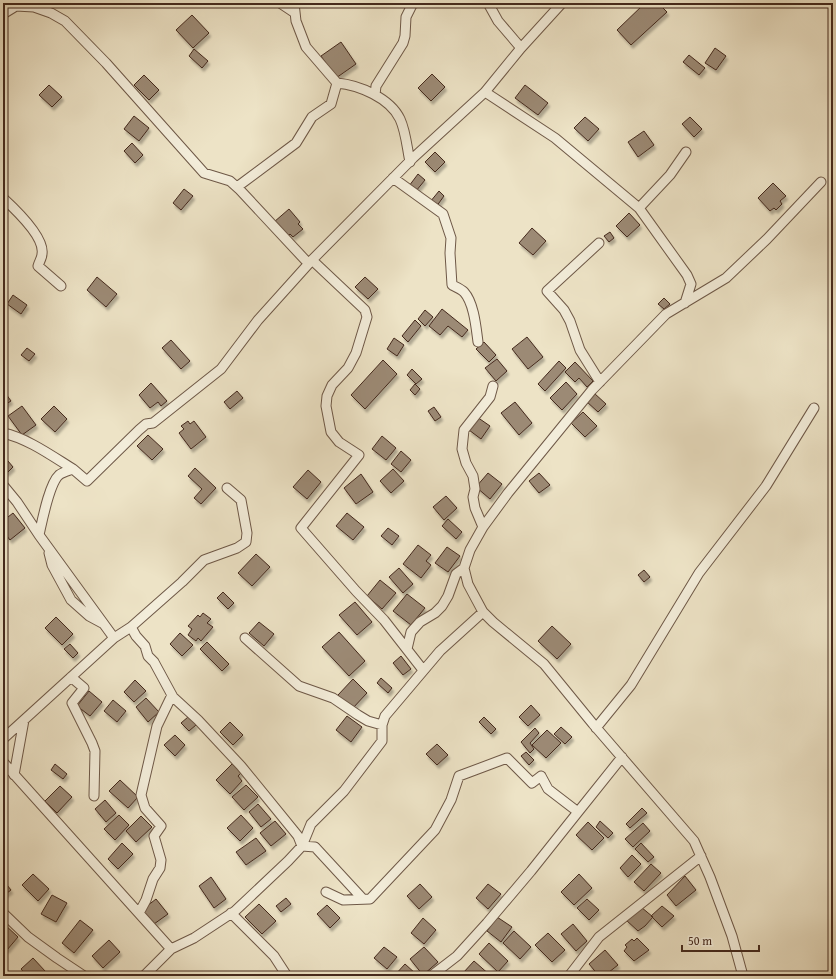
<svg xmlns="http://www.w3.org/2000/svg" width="836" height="979" font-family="'Gentium Book Plus',serif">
<defs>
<filter id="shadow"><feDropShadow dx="2" dy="3.5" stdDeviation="1" flood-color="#0004"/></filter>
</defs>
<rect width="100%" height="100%" fill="#ede3c6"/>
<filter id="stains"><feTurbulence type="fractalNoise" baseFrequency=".005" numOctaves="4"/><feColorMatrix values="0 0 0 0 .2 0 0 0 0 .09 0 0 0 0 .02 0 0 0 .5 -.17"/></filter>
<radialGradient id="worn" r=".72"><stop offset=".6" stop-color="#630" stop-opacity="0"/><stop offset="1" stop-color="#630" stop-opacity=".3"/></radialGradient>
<!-- building -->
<path fill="#9c8a75" stroke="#44291d" filter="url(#shadow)" d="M645 3H658L667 12 631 45 617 30Z
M192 15 209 33 193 48 176 30Z
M341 42 356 64 336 78 321 56Z
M715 48 726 56 716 70 705 63Z
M194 49 208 61 202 68 189 56Z
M689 55 705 68 699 75 683 62Z
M432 74 445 87 431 101 418 88Z
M144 75 159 90 149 100 134 85Z
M49 85 62 97 52 107 39 95Z
M525 85 548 103 538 115 515 98Z
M134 116 149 128 139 141 124 129Z
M585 117 599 129 588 141 574 128Z
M690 117 702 129 694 137 682 124Z
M644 131 654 145 638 157 628 142Z
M132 143 143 155 135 163 124 151Z
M435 152 445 162 435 172 425 162Z
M418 174 425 180 416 191 409 186Z
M773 183 786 196 780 201 782 204 776 210 774 208 770 211 758 198Z
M184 189 193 196 181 210 173 203Z
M439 191 444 196 436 207 430 202Z
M289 209 300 222 298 224 303 229 293 237 290 234 287 237 274 222Z
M629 213 640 225 627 237 616 226Z
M532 228 546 241 533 255 519 243Z
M610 232 614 238 609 242 604 236Z
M97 277 117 294 106 307 87 290Z
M365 277 378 289 368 299 355 287Z
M13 295 27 305 21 314 7 304Z
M664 298 670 304 664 309 658 304Z
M442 309 468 330 462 337 448 326 440 335 429 326Z
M425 310 433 317 425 326 418 319Z
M415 320 421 326 408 342 402 336Z
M527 337 543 357 528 369 512 349Z
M394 338 404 345 397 356 387 349Z
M171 340 190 361 181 369 162 348Z
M484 342 496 355 489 362 476 349Z
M27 348 35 354 29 361 21 355Z
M497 359 507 371 496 381 485 368Z
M383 360 397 374 365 409 351 395Z
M559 361 566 368 545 391 538 384Z
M575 362 593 381 587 387 579 378 575 382 565 372Z
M412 369 422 379 416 384 407 375Z
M566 382 577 394 562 410 550 398Z
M151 383 167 401 161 406 158 402 150 408 139 395Z
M415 384 420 389 415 395 410 390Z
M237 391 243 398 230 409 224 402Z
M594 393 606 404 598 412 586 401Z
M6 394 11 401 3 406V396Z
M515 402 532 423 519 435 501 413Z
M22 406 36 425 22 435 8 416Z
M54 406 67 419 55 432 41 419Z
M434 407 441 417 435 421 428 411Z
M583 412 597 426 585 437 571 423Z
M477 417 490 426 481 439 469 430Z
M188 421 190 424 194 421 206 437 191 449 179 433 184 429 181 426Z
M148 435 163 449 152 460 137 446Z
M382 436 396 448 386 460 372 449Z
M401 451 411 460 401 472 391 464Z
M8 461 13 467 7 473 3 469V466Z
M195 468 216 488 201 504 194 498 202 489 188 476Z
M393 469 404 481 391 493 380 481Z
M308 470 321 482 307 499 293 487Z
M488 473 502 484 490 499 476 487Z
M539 473 550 485 539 493 529 481Z
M361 474 373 492 356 504 344 488Z
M446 496 457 508 444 520 433 507Z
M13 513 25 528 10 540 3 531V521Z
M347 513 364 527 353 540 336 526Z
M448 519 462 532 456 539 442 526Z
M388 528 399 536 392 545 381 536Z
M418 545 431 555 426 561 431 565 421 578 403 564Z
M447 547 460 556 448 572 435 563Z
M256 554 270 567 252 586 238 573Z
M399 568 413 584 403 593 389 577Z
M644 570 650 577 644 582 638 575Z
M380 580 396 593 382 609 367 596Z
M223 592 234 603 228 609 217 598Z
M407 594 425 608 411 625 393 611Z
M355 602 372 622 357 635 339 615Z
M203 613 211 619 207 623 213 627 201 641 198 638 196 641 188 635 192 629 188 626 198 615 200 617Z
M56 617 73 634 62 645 45 628Z
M259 622 274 634 264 646 249 633Z
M552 626 571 644 557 659 538 641Z
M339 632 365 661 349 676 322 647Z
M180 633 193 645 182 656 170 644Z
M207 642 229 664 222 671 200 649Z
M70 644 78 653 73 658 64 649Z
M401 656 411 669 403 675 393 663Z
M381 678 392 688 388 693 377 683Z
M353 679 367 693 352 709 338 695Z
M135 680 146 691 134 702 124 692Z
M89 691 102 702 90 716 77 706Z
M146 698 159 712 148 722 136 707Z
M113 700 126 711 117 722 104 711Z
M531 705 540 715 528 726 519 717Z
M347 716 362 727 351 742 336 730Z
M188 717 196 725 189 731 181 723Z
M484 717 496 729 491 734 479 722Z
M230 722 243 735 233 745 220 732Z
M561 727 572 737 565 744 554 734Z
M535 728 539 733 530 743 534 749 530 753 521 742Z
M547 730 561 743 546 758 532 745Z
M175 735 185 745 175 756 164 745Z
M437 744 448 755 437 765 426 754Z
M526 752 534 760 529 765 521 756Z
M55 764 67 774 63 779 51 770Z
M232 764 241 773 238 776 242 781 230 794 216 780Z
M120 780 138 797 128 808 109 791Z
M246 785 258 797 244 810 232 797Z
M60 786 72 797 57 813 45 801Z
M105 800 116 813 106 822 95 809Z
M258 804 271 819 261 827 249 812Z
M642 808 647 813 630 828 626 824Z
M119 815 129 825 115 840 104 829Z
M241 815 253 828 240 841 227 828Z
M141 816 152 827 136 842 126 831Z
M275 821 286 834 271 846 260 833Z
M600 821 613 833 608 838 596 827Z
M588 822 604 838 592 850 576 835Z
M643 823 650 831 633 847 625 839Z
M256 838 266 851 246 865 236 852Z
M122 843 133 854 118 869 108 859Z
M641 843 654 857 648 862 635 849Z
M632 855 641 864 628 877 620 868Z
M651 864 661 873 644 891 634 882Z
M33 874 49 889 38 901 22 885Z
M579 874 592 888 574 905 561 892Z
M685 876 696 890 676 906 667 895Z
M211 877 226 899 214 908 199 886Z
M3 880 11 890 3 896Z
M420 884 432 897 419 909 407 896Z
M488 884 501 894 488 909 476 898Z
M52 895 67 903 56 922 41 914Z
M286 898 291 904 281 912 276 906Z
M156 899 168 914 154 924 142 910Z
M587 899 599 910 589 920 577 908Z
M259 904 276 921 262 934 245 917Z
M327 905 340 918 330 928 317 914Z
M662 906 674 916 662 927 651 916Z
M641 907 653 917 645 926 638 931 626 920Z
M497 917 512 927 501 942 487 931Z
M423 918 436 930 424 944 411 933Z
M80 920 93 930 74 953 62 943Z
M3 923 18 937 7 950 3 946Z
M573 924 587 941 576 951 561 934Z
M514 931 531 947 520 959 503 943Z
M548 933 565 950 552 962 535 945Z
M637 938 649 950 634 961 624 951 627 947 625 945 632 939 634 941Z
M109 940 120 952 103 968 92 956Z
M489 943 508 961 498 972 479 954Z
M384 947 397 957 387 969 374 958Z
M424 947 438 962 423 975 410 959Z
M605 950 618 965 604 976H599L589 964Z
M33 958 45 971 39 976H27L21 969Z
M474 961 491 976H466L463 973Z
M405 964 416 974 414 976H394Z"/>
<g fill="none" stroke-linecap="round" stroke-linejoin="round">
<!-- street casing -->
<g stroke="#6e5847" stroke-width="11">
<path id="street" d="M280 3 295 13
M294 3 296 21 306 47 337 83C359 85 390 98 400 119 406 132 407 148 410 162
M488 3 498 21 521 48
M16 6 34 7 51 13 65 21 106 63 204 173 230 181 240 190 308 263
M3 14 16 6 19 3
M485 92 555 138 639 208 687 275 691 284 685 303
M375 95 376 86 403 43 405 36 406 17 413 3
M393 178 443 214 451 238 450 253 452 285C456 287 461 289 464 292 474 303 476 327 478 342
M237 187 296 143 312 117 331 104 337 83
M3 198C15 209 45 237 42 254 42 258 39 262 38 266L61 286
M639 208 670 175 686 152
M599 243 547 291 564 310 570 321 580 350 600 382
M312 260 365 310 367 317 356 353 348 368 332 385 327 396 326 406 331 432 339 442 359 455 301 528 356 591 384 620 423 670
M3 433C27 438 52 456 73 469
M3 485 17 502 39 535
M483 527 475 508 473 497 475 489 473 476 466 463 462 449 464 430 490 397 493 386
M49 553 52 565 71 600 89 616 102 623
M131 627 182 582 204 560 237 548 246 542 247 533 241 500 227 488
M114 638 131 627 136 636 145 646 148 656 154 662 173 697 198 720 241 766 298 836 302 846 315 847 362 898
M245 638 299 686 333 698 358 715 368 721 382 725
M407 649 411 632 420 622 435 613 442 606 448 596 456 574 464 568
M71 677 84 688 72 703 92 743 95 751 94 796
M596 728 631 685 699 573 766 486 814 408
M3 739 114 638 39 535C42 522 49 484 59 475 63 472 68 471 73 469L87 481 139 430 146 424 153 423 221 369 258 320 312 260 413 158 485 92 521 48 562 3
M3 762 171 949
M14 775 24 720
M326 892 343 900 370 899 435 830 451 800 459 776 507 758 532 783 541 776 548 789 578 812 622 757
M3 913 28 937 57 958 84 976
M139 913 146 900 153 879 160 868 161 860 154 836 161 826 145 808 141 795 157 726 172 695
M231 913 274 956 287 976
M144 976 171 949 194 938 235 911 288 861 302 846 311 824 344 791 382 741V725L385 716 440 651 483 612
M431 976 457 956 487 923 531 871 578 812
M569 976 599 937 701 856
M743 976 732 936 710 877 694 841 593 724 544 664 493 622 483 612 468 584 464 568 470 550 483 527 508 493 592 390 666 314 726 278 767 239 821 182"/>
</g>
<!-- street -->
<use href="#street" stroke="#f3edda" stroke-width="9"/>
</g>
<!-- margin -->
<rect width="836" height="979" fill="none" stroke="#ede3c6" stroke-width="16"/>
<rect x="4" y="4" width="828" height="971" fill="none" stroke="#44291d" stroke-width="2"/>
<rect x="8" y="8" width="820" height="963" fill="none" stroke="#44291d"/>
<!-- scale -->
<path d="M682 945v6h77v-6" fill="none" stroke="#44291d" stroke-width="2"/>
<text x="688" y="945" font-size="12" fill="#44291d" stroke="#f3edda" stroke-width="3" paint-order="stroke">50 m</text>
<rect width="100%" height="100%" filter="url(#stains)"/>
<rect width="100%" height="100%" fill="url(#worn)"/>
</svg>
